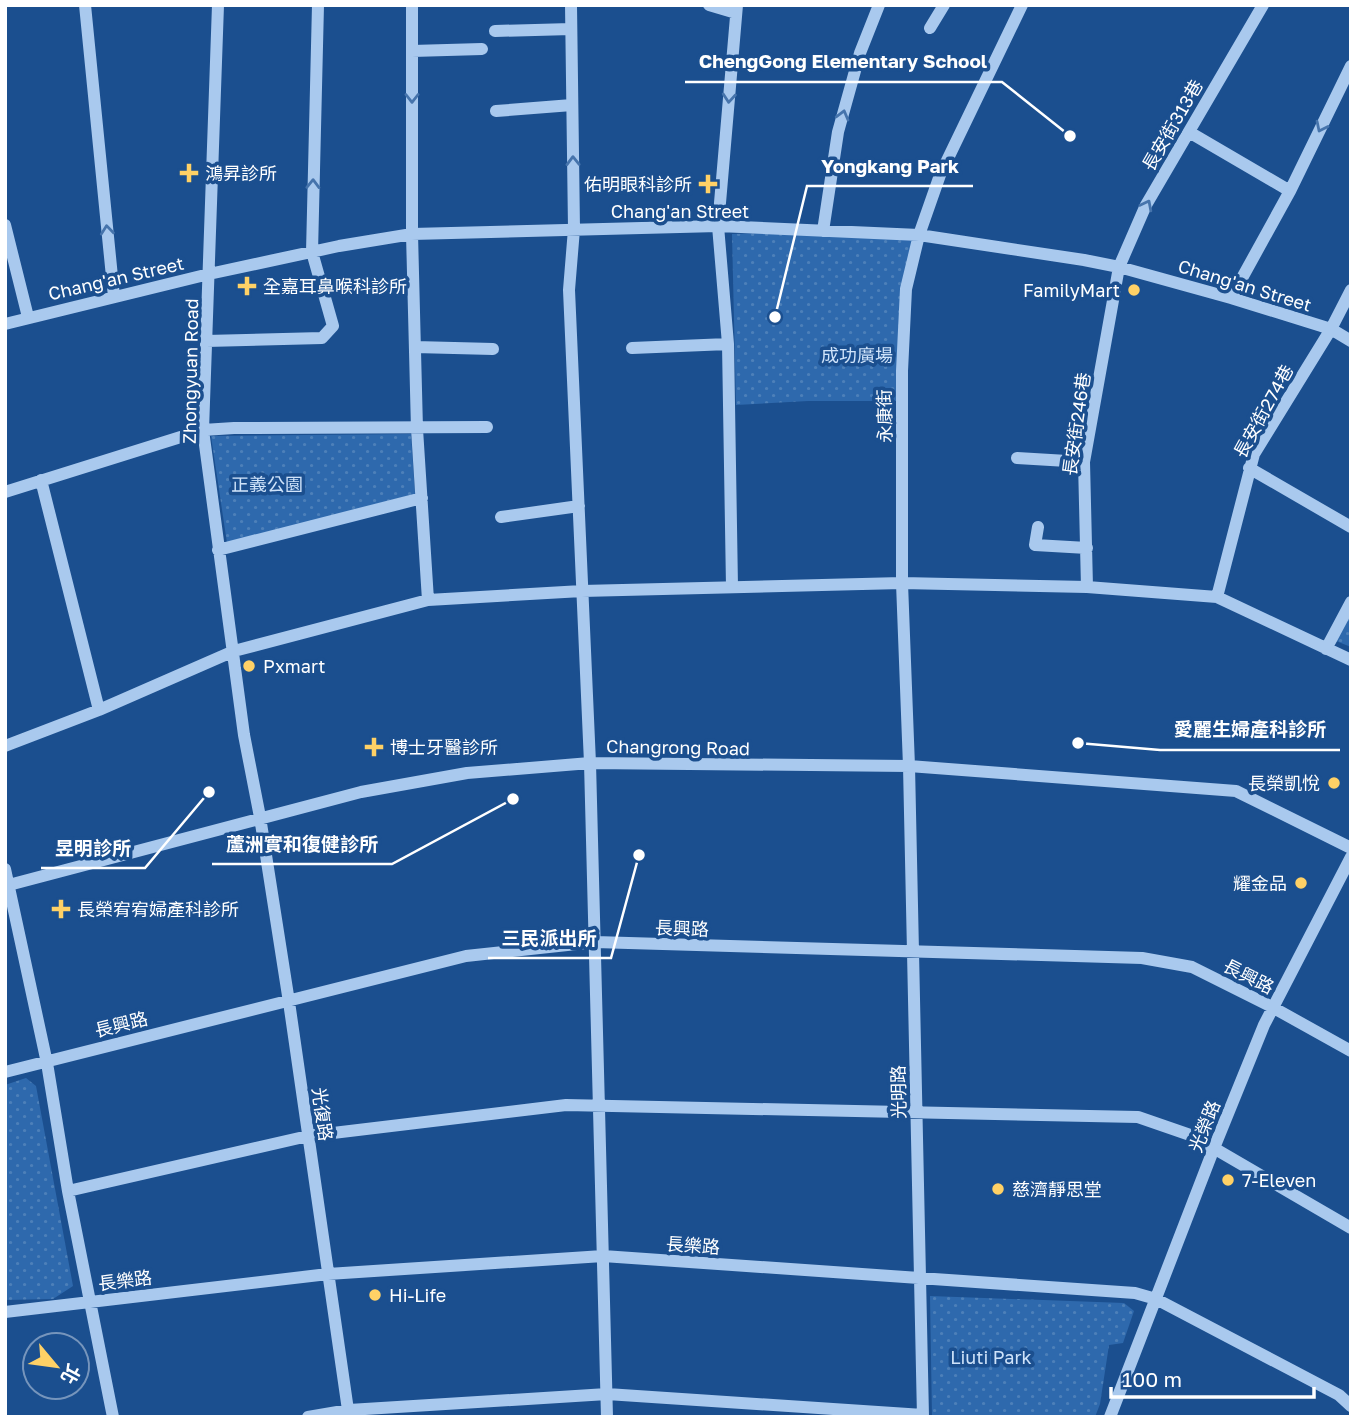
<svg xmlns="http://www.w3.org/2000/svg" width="1356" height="1422" font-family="'Golos Text','Noto Sans TC',sans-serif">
<defs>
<pattern id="grass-dots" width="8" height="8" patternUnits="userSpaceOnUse" patternTransform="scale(1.75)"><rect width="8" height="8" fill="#2e69ad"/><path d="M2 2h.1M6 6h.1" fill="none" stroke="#4d80b9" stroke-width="1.8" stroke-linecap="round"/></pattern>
</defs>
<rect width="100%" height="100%" fill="#1b4f8f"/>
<!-- grass -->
<path fill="url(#grass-dots)" d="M823 231 919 235 905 297 902 401H808L736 405 732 234Z
M411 434 415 494 227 543 211 436Z
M1351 614V647L1336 641Z
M26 1078 36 1086 73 1286 53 1299 5 1300V1085Z
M930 1296 1124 1303 1134 1311 1123 1343 1109 1345 1100 1404 1095 1417H932Z"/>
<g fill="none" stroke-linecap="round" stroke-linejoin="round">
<!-- minor -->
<path stroke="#a9c9ee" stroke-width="12" d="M85 5 114 297
M218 5 203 430 244 735 260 817 289 1002 349 1417
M412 5V234L417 429 428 600
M571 5 574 229 569 290 590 763 607 1417
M709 5 736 13
M930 28 944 5
M495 31 571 29
M412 51 482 49
M496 111 572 105
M1189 132 1290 191
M5 225 28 317
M823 231 838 132 860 53 879 5
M1231 298 1290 191 1351 66
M5 324 209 274 339 246 412 234 718 226 919 235 1084 260 1119 267 1231 298 1331 329 1351 341
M206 341 322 338 333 326 312 252 318 5
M415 347 493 349
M632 348 728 344
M1017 458 1084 462
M1249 468 1351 527
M41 480 99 710
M5 492 203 430 234 428 487 427
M501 517 579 506
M1038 527 1035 545 1087 548
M218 550 422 498
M732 587 728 344 718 226 737 5
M1087 587 1084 462 1119 267 1146 205 1263 5
M1217 597 1254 454 1331 329 1351 290
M1326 649 1351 602
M5 746 99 710 234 651 428 600 582 591 902 583 1087 587 1217 597 1351 660
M5 869 47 1063 68 1191 113 1417
M5 886 361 792 467 773 590 763 909 766 1236 791 1351 848
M5 1072 466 956 595 942 1142 958 1192 967 1272 1007 1351 1051
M68 1191 308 1136 566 1105 1138 1117 1193 1136 1351 1228
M5 1312 328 1274 603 1256 1135 1293 1156 1299 1339 1395 1351 1406
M308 1417 349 1410 607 1394 923 1415
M923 1417 909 766 902 583V371L906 289 919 235 940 175 1022 5
M1110 1417 1214 1148 1264 1025 1351 857"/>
</g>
<!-- one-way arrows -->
<defs><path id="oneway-chevron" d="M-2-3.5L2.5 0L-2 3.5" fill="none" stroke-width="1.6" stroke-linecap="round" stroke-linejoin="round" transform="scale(1.75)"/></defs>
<g stroke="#4674ac">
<use href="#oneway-chevron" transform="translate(412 98) rotate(90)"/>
<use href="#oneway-chevron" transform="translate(729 98) rotate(95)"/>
<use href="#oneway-chevron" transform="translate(843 115) rotate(-75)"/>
<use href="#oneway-chevron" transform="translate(1321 127) rotate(116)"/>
<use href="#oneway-chevron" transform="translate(573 161) rotate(-91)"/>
<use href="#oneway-chevron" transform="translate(313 184) rotate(-89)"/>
<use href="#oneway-chevron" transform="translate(1147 205) rotate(-63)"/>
<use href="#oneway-chevron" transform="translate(107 230) rotate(-96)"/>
</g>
<!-- markers -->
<g fill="#ffd166" stroke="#1b4f8f" stroke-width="2.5">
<path d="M185.5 162.5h7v7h7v7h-7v7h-7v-7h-7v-7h7z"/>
<path d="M704.5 173.5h7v7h7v7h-7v7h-7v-7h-7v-7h7z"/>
<path d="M243.5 275.5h7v7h7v7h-7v7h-7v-7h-7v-7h7z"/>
<circle cx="1134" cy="290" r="7"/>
<circle cx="249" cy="666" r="7"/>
<path d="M370.5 736.5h7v7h7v7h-7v7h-7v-7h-7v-7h7z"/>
<circle cx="1334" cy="783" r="7"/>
<circle cx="1301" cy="883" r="7"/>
<path d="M57.5 898.5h7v7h7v7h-7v7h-7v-7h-7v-7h7z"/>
<circle cx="1228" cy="1180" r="7"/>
<circle cx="998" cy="1189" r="7"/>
<circle cx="375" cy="1295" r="7"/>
</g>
<g text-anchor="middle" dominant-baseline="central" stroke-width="7" stroke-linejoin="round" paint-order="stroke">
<!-- street labels -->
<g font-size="18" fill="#fff" stroke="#1b4f8f">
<text transform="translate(1172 125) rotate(-60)">長安街313巷</text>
<text x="680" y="211">Chang'an Street</text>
<text transform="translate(116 278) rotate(-13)">Chang'an Street</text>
<text transform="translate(1245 285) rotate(17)">Chang'an Street</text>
<text transform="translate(190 371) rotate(-89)">Zhongyuan Road</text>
<text transform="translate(1263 411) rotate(-61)">長安街274巷</text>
<text transform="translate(884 416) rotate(-91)">永康街</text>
<text transform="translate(1076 424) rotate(-82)">長安街246巷</text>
<text transform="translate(678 747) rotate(1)">Changrong Road</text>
<text transform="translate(682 928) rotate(2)">長興路</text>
<text transform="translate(1249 976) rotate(27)">長興路</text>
<text transform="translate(121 1024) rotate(-14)">長興路</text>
<text transform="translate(898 1092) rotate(-91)">光明路</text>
<text transform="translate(323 1114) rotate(82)">光復路</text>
<text transform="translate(1204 1126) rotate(-68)">光榮路</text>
<text transform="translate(693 1245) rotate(4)">長樂路</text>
<text transform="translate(125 1280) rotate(-7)">長樂路</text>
</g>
<!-- poi labels -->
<g font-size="18" fill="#fff" stroke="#1b4f8f" text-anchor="start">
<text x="205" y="173">鴻昇診所</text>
<text x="692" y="184" text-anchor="end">佑明眼科診所</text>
<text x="263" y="286">全嘉耳鼻喉科診所</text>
<text x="1120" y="290" text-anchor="end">FamilyMart</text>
<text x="263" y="666">Pxmart</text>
<text x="390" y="747">博士牙醫診所</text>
<text x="1320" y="783" text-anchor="end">長榮凱悅</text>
<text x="1287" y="883" text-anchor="end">耀金品</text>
<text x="77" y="909">長榮宥宥婦產科診所</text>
<text x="1242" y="1180">7-Eleven</text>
<text x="1012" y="1189">慈濟靜思堂</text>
<text x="389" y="1295">Hi-Life</text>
</g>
<!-- park labels -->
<g font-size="18" fill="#cfe3fa" stroke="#1b4f8f">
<text x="857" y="355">成功廣場</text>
<text x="267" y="484">正義公園</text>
<text x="991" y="1357">Liuti Park</text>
</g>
</g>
<!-- callouts -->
<path fill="none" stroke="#fff" stroke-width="2.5" d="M1070 136L1002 82H685M775 317L807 186H973M1078 743L1160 750H1340M513 799L392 864H212M209 792L145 868H41M639 855L611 958H488"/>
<g fill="#fff" stroke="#1b4f8f" stroke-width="2.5">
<circle cx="1070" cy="136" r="7"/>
<circle cx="775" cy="317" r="7"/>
<circle cx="1078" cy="743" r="7"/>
<circle cx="513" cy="799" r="7"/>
<circle cx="209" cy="792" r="7"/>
<circle cx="639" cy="855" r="7"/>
</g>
<g font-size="19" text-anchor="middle" font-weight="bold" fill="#fff" stroke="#1b4f8f" stroke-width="7" stroke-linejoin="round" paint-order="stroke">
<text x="843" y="68">ChengGong Elementary School</text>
<text x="890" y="173">Yongkang Park</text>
<text x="1250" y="736">愛麗生婦產科診所</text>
<text x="302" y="851">蘆洲實和復健診所</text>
<text x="93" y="855">昱明診所</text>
<text x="549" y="945">三民派出所</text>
</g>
<!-- border -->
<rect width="1356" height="1422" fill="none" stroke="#ffffff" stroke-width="14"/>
<!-- north arrow -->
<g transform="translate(56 1366) rotate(119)"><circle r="33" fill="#1b4f8f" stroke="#7695bc" stroke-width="2"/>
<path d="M0-5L12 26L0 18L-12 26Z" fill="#ffd166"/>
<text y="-10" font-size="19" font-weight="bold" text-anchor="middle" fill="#ffffff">北</text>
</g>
<!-- scale -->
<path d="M1111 1387v10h203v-10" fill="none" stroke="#ffffff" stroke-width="3.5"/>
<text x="1122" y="1387" font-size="21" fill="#ffffff" stroke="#1b4f8f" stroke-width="5" paint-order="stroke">100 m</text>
</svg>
